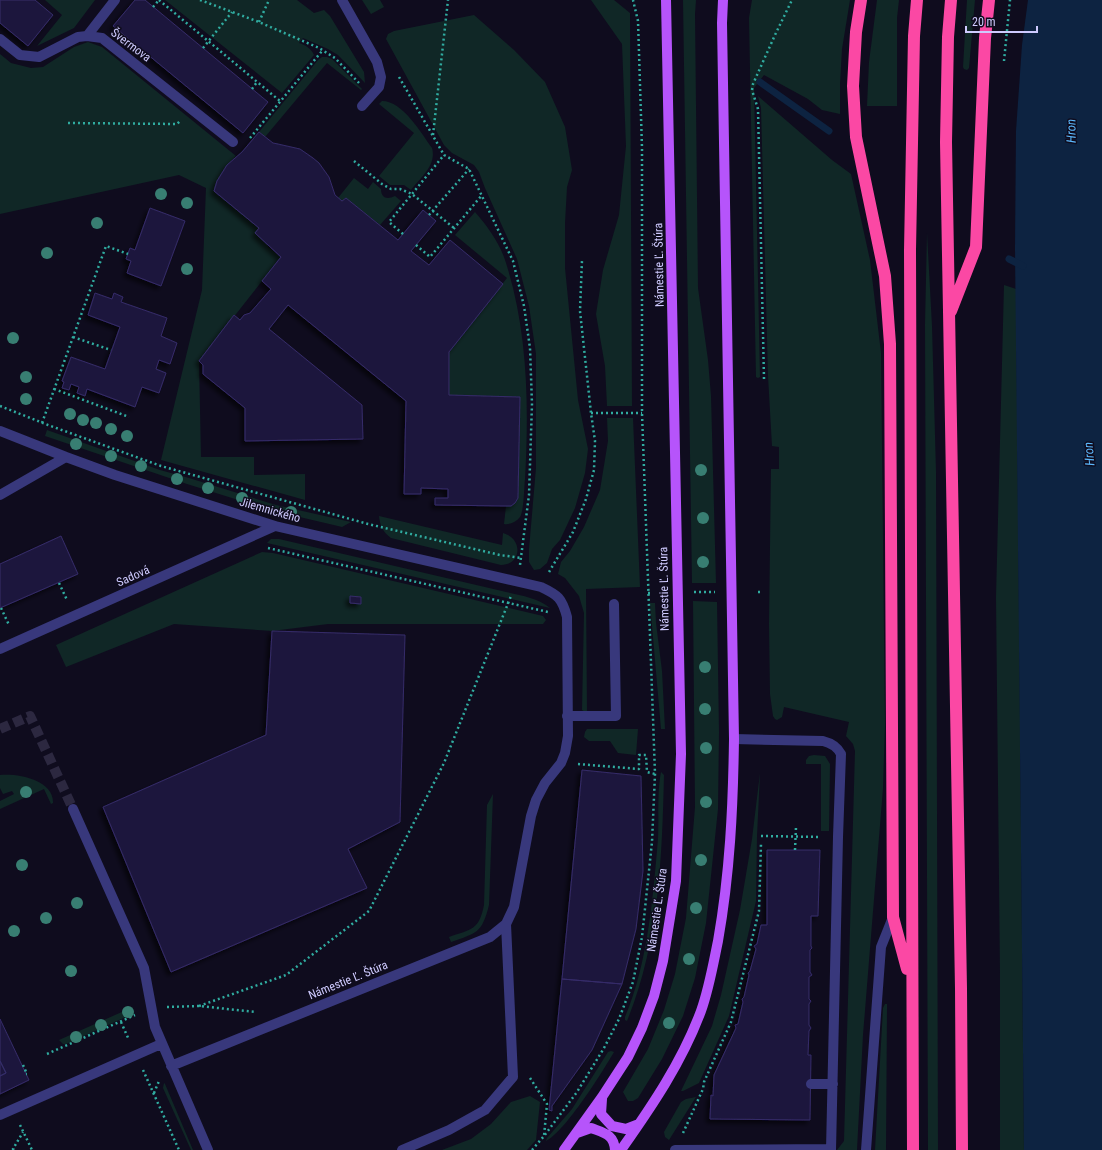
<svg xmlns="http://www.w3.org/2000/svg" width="1102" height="1150" font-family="'Roboto Condensed',sans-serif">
<defs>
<filter id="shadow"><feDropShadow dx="-3.5" dy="3.5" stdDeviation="2" flood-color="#0009"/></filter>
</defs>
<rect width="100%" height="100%" fill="#0f0c1e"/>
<!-- green -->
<path fill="#102726" d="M45 0H95L74 28 37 46 62 15Z
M165 0H297L314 13 324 10 330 16 364 72 365 83 338 55 328 49 303 38 299 43C305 45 311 48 314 55L282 93Z
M362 0H380L384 7 371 14Z
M591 0H614L630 13 632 406H607L605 366 596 314 603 270 619 215 626 146 622 44Z
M683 0H696L695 14 698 288 708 360 711 396 716 583H692Z
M752 0H850L842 49 840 84V114L822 110 808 99 764 75 754 88 760 377 758 378 756 377 749 18Z
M877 0H899L897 18V106H867L869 62Z
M967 0H975L969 68 967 70 964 69 963 67Z
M474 15 514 50 545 82 565 127 572 170 567 187 565 223V268L578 400 588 449 585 473 575 508 560 540 552 549 547 563 540 569 534 570 529 562V549L536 468V354L529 306 517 259 485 188 479 172 474 165 452 153 444 145 386 39 388 34 394 31Z
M88 42 102 47 236 156C226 166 218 177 214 191L259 228 269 245 268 247 281 257 199 361 201 457H254V475L305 474V500L161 460 202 290 206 188 179 175 0 214V54L11 63 31 68 43 67 74 47Z
M322 57H327L332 59 362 89 361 90 327 63 265 137 259 132 318 60Z
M758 96 832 160 851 174 870 260 881 353 885 724 883 788 863 1035 857 1150H837L844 1141 855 751 853 744 846 736 849 722 784 707 782 717 777 720 775 719 773 716 770 694 769 624 771 469H779V447L772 446 768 376 761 108Z
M382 101C403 101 421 133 432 148 437 165 420 178 411 190L404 185H390L379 176 414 133 379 104Z
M354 178 368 189 373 182 381 189C381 198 387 200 395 196L401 201 380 225 346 198 342 201 338 198Z
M475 212C488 227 500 243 506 263 528 332 529 407 525 479 524 487 524 511 520 517 516 522 510 525 504 524L506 506C512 505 515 504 518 498L520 398 449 395V352L507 278 455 235Z
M927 233 932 326 936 472 938 1150H928L925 325Z
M1004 285 1016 289 1024 1150H1000V973L996 597Z
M607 418H633L640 587 586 589 587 713 582 710 584 613 579 596 565 578 558 574 561 562 570 551 584 527 600 490 608 441Z
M47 430 160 470 189 478 276 505 351 522 342 527 338 526 274 511 187 484 45 436Z
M379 516 502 545 503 533C524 539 521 565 501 565L391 538C383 532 380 526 379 516Z
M271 539H279L502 591C518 595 537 597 550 608L267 543Z
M262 552 273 553 543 616 546 620 543 624H328L272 631 174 624 66 667 56 645Z
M693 601 717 602 719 732 718 809 706 923 695 978 683 1016 662 1059 638 1098 633 1101H628L623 1092 648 1049 664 1010 675 974 686 918 695 807Z
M650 603H655L656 623 662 671 665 729H661Z
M587 729H638L636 755 618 753 610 741H589L584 737 585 732Z
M814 755 825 756 830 764 829 831H821V764H806V760L809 756Z
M661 772 664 775C662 858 659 943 627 1021L625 1020V1017C648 963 653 897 658 839 659 818 657 792 661 772Z
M760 773 757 836 756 901 729 1016 699 1083 683 1091H681L712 1026 721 995 740 910 752 839Z
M0 775C18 773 54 780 53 803L51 804 44 789 0 809V801L14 794 12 791 3 794 0 788Z
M493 794 489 905C482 933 477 933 451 942L449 937C472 929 479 930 484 905L487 805Z
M885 1004H887V1008L886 1150H875L883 1008Z
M133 1007 128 1016 66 1044H63L59 1040Z
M611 1051 614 1052C603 1071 565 1132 546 1141L547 1138 572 1109 608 1052Z
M164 1083 165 1084 193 1150H191L163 1088Z
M530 1096 540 1102 536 1140 527 1150H442L471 1139 491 1124 511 1102Z
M696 1097 669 1140 665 1137 664 1132 681 1102 686 1099Z"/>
<!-- water -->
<path fill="#0d2341" d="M1028 0H1102V1150H1024L1015 248 1016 131 1022 45Z"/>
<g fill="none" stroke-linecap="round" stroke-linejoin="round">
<!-- stream -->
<path stroke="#0d2341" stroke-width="7" d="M760 82 829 131
M1009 259 1023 266"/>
</g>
<!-- building -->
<path fill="#1f193e" stroke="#352b69" filter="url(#shadow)" d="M0 0H35L53 15 28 46 0 23Z
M135 0H145L268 102 243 133 113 26Z
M259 132 273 143 278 144 300 149 313 158 319 163 329 177 335 195 342 201 346 198 398 240 423 210 436 221 411 251 429 265 450 240 503 284 449 352V395L520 397 518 498 515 503 511 506H506L435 505V498H448V489L421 488V494H404L406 401 288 305 269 329 362 405 363 439 245 441V408L203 374V365L199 361 234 315 240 320 244 315 250 313 271 289 262 281 281 257 255 233 259 228 214 191 217 181 227 165 242 152Z
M150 208 185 221 161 286 127 273 131 261 126 259 130 248 135 250Z
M95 293 112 299 114 293 123 297 121 302 167 318 161 336 177 343 170 364 159 360 156 369 166 373 159 393 142 387 135 407 87 389 85 396 77 393 79 387 71 384 69 390 62 388 64 382 62 381 71 357 105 369 120 327 88 315Z
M61 536 78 574 0 608V564Z
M350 596 361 597V604L350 603Z
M272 631 405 635 400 822 348 849 367 888 171 972 103 807 266 735Z
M582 770 641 776 643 871 636 929 622 984 562 979Z
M767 850H820L818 916H811V946L812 948 810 950V972L812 975 809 977V999L811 1001 809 1004V1025L811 1028 809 1031 808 1055H811L810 1120 710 1119 711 1095 713 1096 714 1075 736 1028 735 1025 738 1024 743 1002 742 999 744 997 749 975 748 973 750 971 756 949 754 946 757 944 761 925H767Z
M562 979 622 984 592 1050 552 1106V1111L549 1110Z
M0 1019 29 1080 0 1094V1076L6 1073 0 1061Z
M0 1061 6 1073 0 1076Z"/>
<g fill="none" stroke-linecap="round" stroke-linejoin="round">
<!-- minor-tunnel -->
<path stroke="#2c2840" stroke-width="10" stroke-dasharray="10 5" stroke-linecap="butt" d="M0 729 30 716 73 809"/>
<!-- path -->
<path stroke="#30aca0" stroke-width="2.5" stroke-dasharray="2 3" stroke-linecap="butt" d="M159 0 280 101
M200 0 259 22 319 48 335 58 359 83
M153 7 159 0
M259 22 269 0
M203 48 232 12
M1004 61 1010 0
M399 77 444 155 469 169 513 261 524 306 530 348 532 404 529 495 520 565
M252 89 257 82
M68 123 177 124 180 121
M433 135 448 0
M250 138 322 51
M354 161 382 184 391 189H400L412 194 454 228
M429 215 469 169
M403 234 389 222 444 155
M416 245 430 257 482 195
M73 337 111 350
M764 379 758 109 752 90 753 84 775 35 792 0
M54 389 129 417
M0 406 48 425 161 466 368 524 500 555 521 558
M591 413H642
M42 423 106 246 128 254
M268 548 548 612
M549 572 573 532 586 499 594 470 595 441 591 413 580 311 582 260
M59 583 67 600
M694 592H715
M758 592H763
M648 593H653
M1 608 9 625
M578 764 639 769V755H646L647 772 655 774
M761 836 821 837
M795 850 796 827
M199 1006 286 975 369 911 444 763 511 596
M167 1007 199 1006 256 1012
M121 1022 129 1040
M47 1054 135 1015
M23 1065 27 1074H26
M143 1070 179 1150
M530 1078 547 1104 544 1136
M154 1093 159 1081
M20 1125 32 1150
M683 1133 703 1089 704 1082 731 1022 759 911 761 844
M14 1150 13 1149 23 1132
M532 1150 544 1136 577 1092 604 1048 619 1019 633 982 642 937 652 842 655 774 642 413V148L638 21 633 0"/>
<!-- minor -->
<path stroke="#38387c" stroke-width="10" d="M342 0 377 62 381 77 379 87 362 106
M87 36 115 0
M0 39 20 55 39 57 78 37 87 36 102 38 233 142
M0 431 66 457 115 475 275 526 541 587C558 595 562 598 567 617L568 736 565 753 561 763 545 783 536 800 531 816 514 907 506 924 490 937 171 1066
M0 495 66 457
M0 649 275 526
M567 716H616L614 604
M734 739 823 741C831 743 837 746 841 754L838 837 831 1150
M73 809 144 968 155 1027 208 1150
M811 1084H833
M0 1115 161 1044
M402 1150 449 1130 485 1110 513 1077 506 924
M675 1150 831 1149
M866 1150 881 947 893 917"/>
<!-- major -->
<path stroke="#b654fb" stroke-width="10" d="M602 1099 601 1114 612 1126 626 1129 639 1124
M577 1133 591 1128C604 1133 614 1134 615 1150
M564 1150 602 1097 628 1057 642 1028 654 996 663 961 676 881 681 754 666 0
M621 1150C652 1106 682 1062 701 1011 709 989 713 965 718 941 730 873 733 808 734 739L722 23 723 0"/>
<!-- highway -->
<path stroke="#fb48a4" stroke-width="12" d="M861 0 856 32 853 86 856 137 885 276 890 344 893 917 907 969
M951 0 948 37 946 142 961 988 962 1150
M951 311 976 247 985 38 989 0
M913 1150 910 250 914 36 917 0"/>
</g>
<!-- trees -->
<g fill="#387e72">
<circle cx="161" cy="194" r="6"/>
<circle cx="187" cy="203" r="6"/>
<circle cx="97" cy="223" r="6"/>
<circle cx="47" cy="253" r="6"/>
<circle cx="187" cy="269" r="6"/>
<circle cx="13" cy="338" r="6"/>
<circle cx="26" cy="377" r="6"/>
<circle cx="26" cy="399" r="6"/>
<circle cx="70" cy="414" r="6"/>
<circle cx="83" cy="420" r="6"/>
<circle cx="96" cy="423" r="6"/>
<circle cx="111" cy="429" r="6"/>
<circle cx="127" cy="436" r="6"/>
<circle cx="76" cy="444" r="6"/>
<circle cx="111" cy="456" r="6"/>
<circle cx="141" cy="466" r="6"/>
<circle cx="701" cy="470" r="6"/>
<circle cx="177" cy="479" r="6"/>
<circle cx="208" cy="488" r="6"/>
<circle cx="242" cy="498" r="6"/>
<circle cx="291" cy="512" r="6"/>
<circle cx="703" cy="518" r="6"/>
<circle cx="703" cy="562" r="6"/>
<circle cx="705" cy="667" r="6"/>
<circle cx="705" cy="709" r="6"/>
<circle cx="706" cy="748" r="6"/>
<circle cx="26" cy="792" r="6"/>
<circle cx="706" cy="802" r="6"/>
<circle cx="701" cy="860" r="6"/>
<circle cx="22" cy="865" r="6"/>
<circle cx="77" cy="903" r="6"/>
<circle cx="696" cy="908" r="6"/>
<circle cx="46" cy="918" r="6"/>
<circle cx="14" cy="931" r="6"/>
<circle cx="689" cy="959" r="6"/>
<circle cx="71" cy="971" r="6"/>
<circle cx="128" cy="1012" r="6"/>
<circle cx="669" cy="1023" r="6"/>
<circle cx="101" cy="1025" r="6"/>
<circle cx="76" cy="1037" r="6"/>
</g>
<g text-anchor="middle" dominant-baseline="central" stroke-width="3" stroke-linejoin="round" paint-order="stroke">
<!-- street labels -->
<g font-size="12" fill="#cecafe" stroke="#0f0c1e">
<text transform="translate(131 45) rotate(37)">Švermova</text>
<text transform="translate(659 265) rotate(-91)">Námestie Ľ. Štúra</text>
<text transform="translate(270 510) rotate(16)">Jilemnického</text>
<text transform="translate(133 576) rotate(-24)">Sadová</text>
<text transform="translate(664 589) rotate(-91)">Námestie Ľ. Štúra</text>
<text transform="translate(657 910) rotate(-82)">Námestie Ľ. Štúra</text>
<text transform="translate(348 980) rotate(-22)">Námestie Ľ. Štúra</text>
</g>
<!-- water labels -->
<g font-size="13" font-style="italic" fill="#5bb7fb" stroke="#0f0c1e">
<text transform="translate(1071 131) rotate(-91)">Hron</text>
<text transform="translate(1089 454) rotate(-95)">Hron</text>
</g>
</g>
<!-- scale -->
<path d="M966 26v6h71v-6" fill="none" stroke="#cecafe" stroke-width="2"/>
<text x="972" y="26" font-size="12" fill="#cecafe" stroke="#0f0c1e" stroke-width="3" paint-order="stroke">20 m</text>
</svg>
